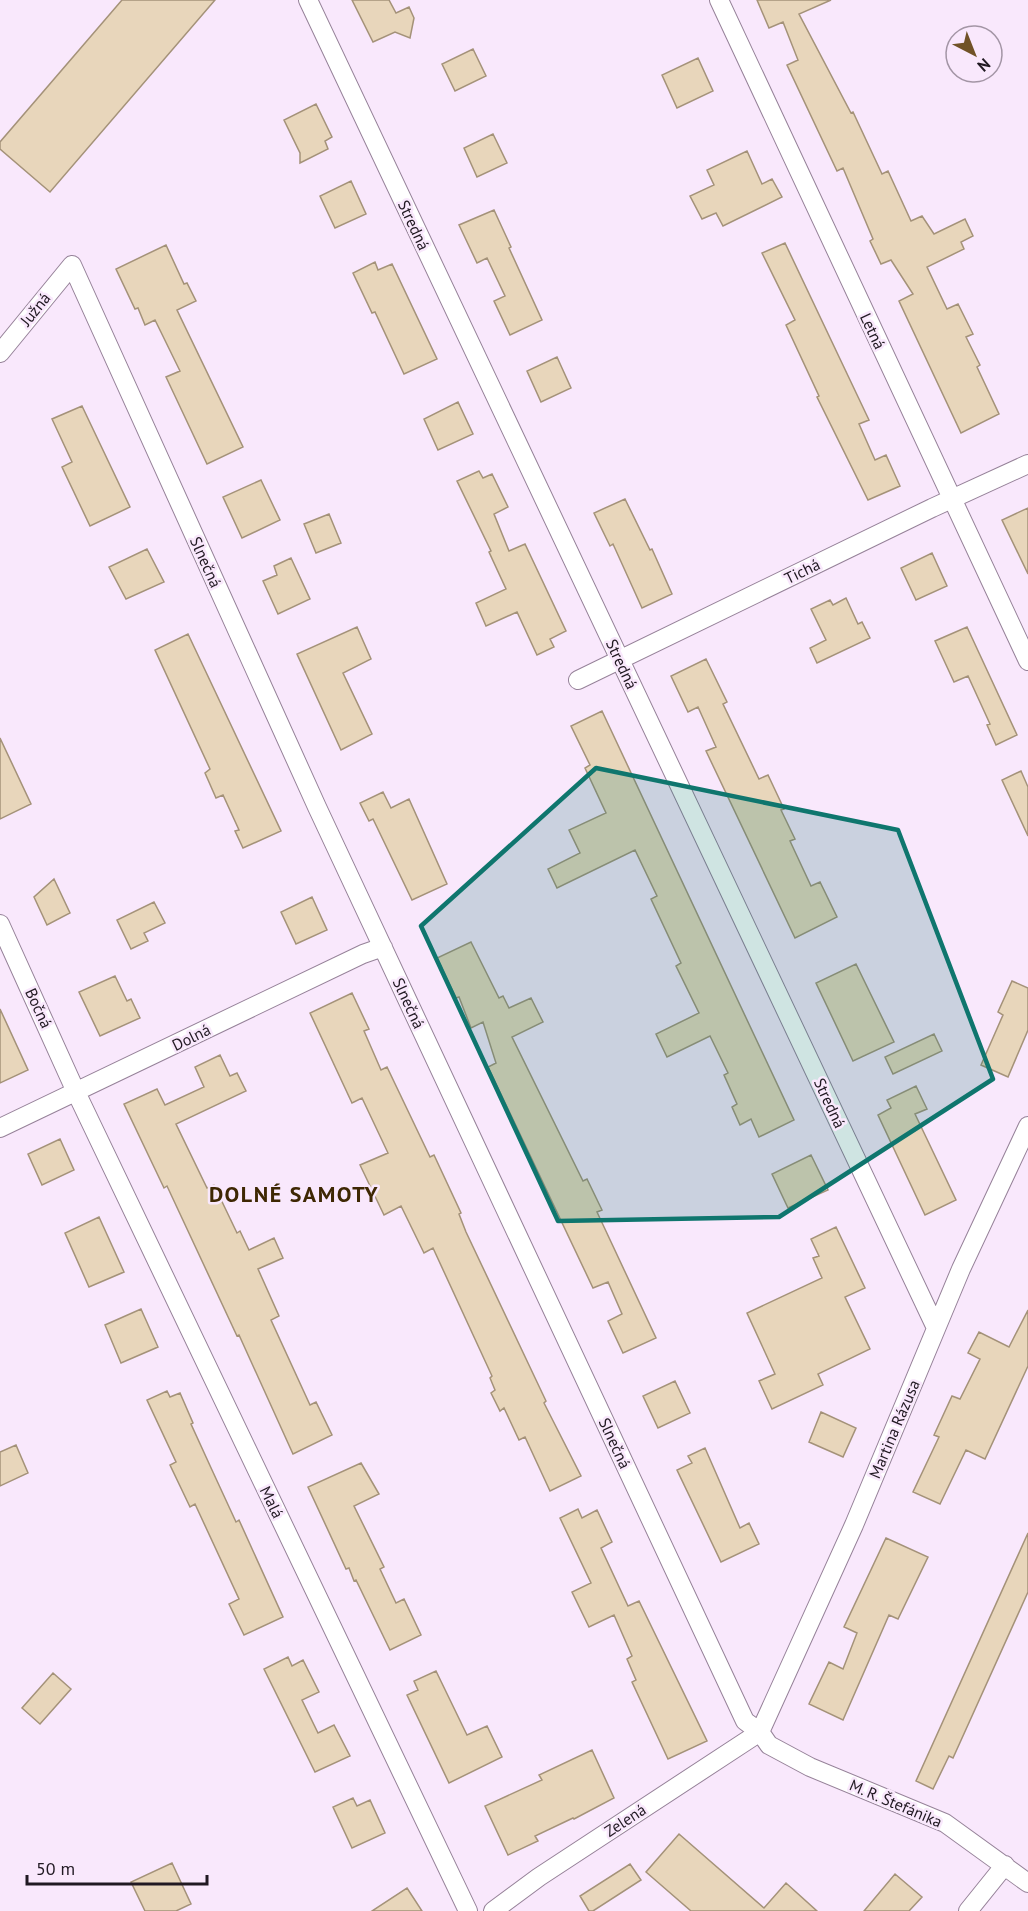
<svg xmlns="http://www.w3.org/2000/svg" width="1028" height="1911" font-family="'PT Sans',sans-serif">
<rect width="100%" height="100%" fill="#f9e8fc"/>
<!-- building -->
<path fill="#e8d6bb" stroke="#a49279" stroke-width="1.5" d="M122 0H215L50 192 0 149V142Z
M352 0H389L396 13 409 7 414 18 410 38 395 32 373 42Z
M757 0H831L799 14 851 113 853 112 882 174 888 171 911 221 922 216 934 234 965 219 973 236 961 242 964 249 927 267 947 309 958 304 973 334 966 337 980 365 977 367 999 414 961 433 899 301 913 294 891 260 881 264 870 241 873 239 843 168 837 171 787 65 798 60 783 22 769 28Z
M473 49 486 76 455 91 442 64Z
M698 58 713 91 677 108 662 75Z
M316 104 332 137 325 141 328 149 300 163V153L284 120Z
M493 134 507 163 477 177 464 148Z
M747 151 762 184 772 179 782 197 723 226 716 213 702 219 690 196 714 185 707 170Z
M351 181 366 214 335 228 320 196Z
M494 210 511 247 509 248 542 320 510 335 494 301 505 296 487 258 477 263 459 225Z
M785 243 869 420 859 424 875 460 886 455 900 486 868 500 817 397 819 396 786 325 795 320 762 253Z
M166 245 184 284 187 283 196 301 177 310 243 447 207 464 166 377 180 371 155 320 145 325 138 308 135 309 116 269Z
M375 262 378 270 392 264 437 359 404 374 375 312 372 313 353 273Z
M557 357 571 388 541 402 527 371Z
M458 402 473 434 438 450 424 419Z
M82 406 130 507 90 526 62 467 72 462 52 419Z
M479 471 483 478 492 474 508 507 494 514 509 551 525 544 566 631 550 639 554 647 537 655 517 612 486 626 476 603 506 589 489 552 491 551 457 481Z
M261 480 280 520 242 538 223 497Z
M625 499 650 550 652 549 672 594 642 608 613 544 610 546 594 513Z
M1028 508V574L1002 520Z
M329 514 341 543 316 553 304 524Z
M147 549 164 582 126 599 109 567Z
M932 553 947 586 916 600 901 568Z
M291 558 310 599 278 614 263 581 277 575 274 566Z
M846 598 858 624 862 622 870 638 817 663 810 648 826 640 811 609 830 600 833 605Z
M357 627 371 659 343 673 372 734 341 750 297 654Z
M967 627 1017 735 996 745 987 725 990 724 968 676 954 682 935 641Z
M188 634 281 831 243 848 235 831 239 830 223 795 216 798 205 773 210 769 155 650Z
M706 659 727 702 723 704 759 779 768 775 784 809 781 810 795 839 790 841 811 886 820 882 837 917 795 938 706 751 716 747 698 707 688 712 671 676Z
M602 711 794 1120 759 1137 751 1119 740 1125 732 1107 737 1104 724 1075 728 1073 710 1036 667 1057 656 1034 699 1013 676 966 681 963 651 899 657 896 635 850 557 888 548 869 580 853 569 830 606 813 585 768 590 765 571 726Z
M0 738 31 804 0 819Z
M1021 771 1028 787V836L1002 780Z
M383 792 391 808 409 799 447 884 412 900 373 819 369 821 360 803Z
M54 879 70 913 47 925 34 897Z
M312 897 327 930 296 944 281 912Z
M154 902 165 923 144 933 148 941 131 949 117 920Z
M471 942 499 998 503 996 509 1008 531 998 543 1022 512 1037 583 1181 587 1179 602 1210 597 1212 656 1338 623 1353 608 1321 622 1314 608 1282 593 1288 488 1067 496 1063 483 1022 471 1028 459 997 456 998 437 958Z
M856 964 894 1042 853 1061 816 983Z
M115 976 127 1001 131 999 140 1018 100 1036 79 992Z
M1012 981 1028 988V1030L1008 1077 981 1065 1003 1015 998 1012Z
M352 993 369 1029 364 1031 381 1070 387 1067 430 1157 434 1155 461 1213 459 1214 466 1232 546 1401 544 1403 581 1476 550 1491 525 1437 519 1440 504 1408 500 1411 491 1393 495 1390 490 1378 492 1376 433 1248 424 1253 401 1206 384 1215 360 1165 388 1153 362 1098 352 1103 310 1013Z
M0 1009 28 1070 0 1083Z
M934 1034 942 1051 893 1074 885 1057Z
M220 1055 230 1076 237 1073 246 1091 176 1124 207 1188 214 1185 237 1233 240 1231 249 1250 274 1238 283 1258 258 1269 279 1316 271 1320 310 1405 316 1402 332 1435 293 1454 239 1335 237 1336 167 1186 164 1188 124 1104 157 1089 165 1105 204 1087 195 1067Z
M916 1086 927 1109 915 1114 956 1200 925 1215 878 1115 891 1108 887 1100Z
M60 1139 74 1170 42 1185 28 1154Z
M811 1155 828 1190 788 1208 772 1174Z
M99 1217 124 1272 89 1287 65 1233Z
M836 1227 865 1288 845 1297 870 1349 818 1374 823 1385 772 1409 759 1381 775 1374 747 1313 822 1278 813 1258 819 1256 811 1239Z
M141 1309 158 1347 121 1363 105 1325Z
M1028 1310V1366L985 1459 966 1450 940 1504 913 1492 939 1437 934 1435 952 1396 960 1399 980 1359 968 1353 979 1332 1009 1347Z
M675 1381 690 1413 658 1428 643 1396Z
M167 1391 170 1397 180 1393 193 1423 191 1424 212 1470 236 1522 239 1520 283 1617 244 1635 229 1604 239 1599 195 1504 190 1507 170 1465 176 1462 147 1400Z
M821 1412 856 1428 843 1457 809 1442Z
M16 1445 28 1473 0 1486V1452Z
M705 1448 740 1528 749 1523 759 1544 721 1562 677 1470 692 1463 688 1456Z
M361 1463 379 1494 354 1506 384 1567 380 1569 396 1603 404 1599 421 1635 390 1650 356 1580 354 1581 349 1568 346 1569 308 1487Z
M578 1509 582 1518 597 1510 612 1542 601 1548 628 1606 639 1601 707 1741 668 1759 632 1682 636 1680 627 1659 632 1656 614 1615 589 1627 572 1592 591 1583 560 1518Z
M1028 1533V1592L953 1758 949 1756 933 1789 916 1781Z
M886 1538 928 1557 898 1619 889 1615 843 1720 809 1704 829 1662 843 1669 857 1633 844 1627Z
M288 1657 292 1666 303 1660 319 1692 302 1700 318 1733 334 1725 350 1756 315 1772 264 1669Z
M436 1671 467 1735 487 1726 502 1757 449 1783 407 1695 418 1690 414 1681Z
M53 1673 71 1689 40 1724 22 1708Z
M592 1750 614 1798 574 1819 573 1818 535 1836 538 1841 508 1855 485 1806 542 1780 539 1775Z
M353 1798 357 1806 370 1800 385 1833 352 1848 333 1807Z
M679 1834 764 1908 786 1883 817 1911H691L646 1872Z
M172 1863 191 1904 176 1911H145L131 1882Z
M630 1864 641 1880 593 1911H589L580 1896Z
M895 1874 922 1897 909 1911H864Z
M407 1888 422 1911H372Z"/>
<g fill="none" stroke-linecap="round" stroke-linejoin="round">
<!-- minor casing -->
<g stroke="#968299" stroke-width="20">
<path id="minor" d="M308 0 936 1328
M719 0 1028 661
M0 353 72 265 317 807 745 1721 760 1732 769 1745 810 1767 945 1823 1028 1883
M578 680 932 508 1028 464
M0 924 76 1092 468 1911
M0 1128 363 954 383 947
M760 1732 854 1525 961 1269 1028 1126
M493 1911 539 1877 760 1732
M968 1911 1005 1865"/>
</g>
<!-- minor -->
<use href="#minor" stroke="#fff" stroke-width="18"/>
</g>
<!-- marked area -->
<path fill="#0f766e" fill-opacity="0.2" stroke="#0f766e" stroke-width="4.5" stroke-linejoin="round" d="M596 768 898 830 993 1079 779 1217 558 1221 421 926Z"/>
<g text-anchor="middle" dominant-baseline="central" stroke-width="5" stroke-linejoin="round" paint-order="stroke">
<!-- street labels -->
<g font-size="16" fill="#211922" stroke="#f9e8fc">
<text transform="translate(414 225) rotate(65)">Stredná</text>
<text transform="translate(35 309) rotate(-51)">Južná</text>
<text transform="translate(873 331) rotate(65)">Letná</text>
<text transform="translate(206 562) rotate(66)">Slnečná</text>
<text transform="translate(802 571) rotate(-26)">Tichá</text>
<text transform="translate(622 664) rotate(65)">Stredná</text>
<text transform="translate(409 1003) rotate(65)">Slnečná</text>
<text transform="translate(39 1008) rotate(65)">Bočná</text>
<text transform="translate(191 1037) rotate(-26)">Dolná</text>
<text transform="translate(830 1103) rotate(65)">Stredná</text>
<text transform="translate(894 1429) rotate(-67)">Martina Rázusa</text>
<text transform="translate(615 1443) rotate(65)">Slnečná</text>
<text transform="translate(272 1502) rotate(64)">Malá</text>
<text transform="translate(896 1803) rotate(23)">M. R. Štefánika</text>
<text transform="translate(625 1820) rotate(-33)">Zelená</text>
</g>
<!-- district labels -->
<g font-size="22" font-weight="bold" letter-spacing="1.5" fill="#3e2703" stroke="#f9e8fc">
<text x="294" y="1194">DOLNÉ SAMOTY</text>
</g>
</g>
<!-- north arrow -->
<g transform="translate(974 54) rotate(138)"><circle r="28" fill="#f9e8fc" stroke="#a395a5" stroke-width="1.5"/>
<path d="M0-4.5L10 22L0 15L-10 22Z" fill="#715227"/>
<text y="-9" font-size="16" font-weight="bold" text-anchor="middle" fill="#211922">N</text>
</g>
<!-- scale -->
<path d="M27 1875v9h180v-9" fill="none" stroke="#211922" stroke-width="3"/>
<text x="36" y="1875" font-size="18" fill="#211922" stroke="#f9e8fc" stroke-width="4.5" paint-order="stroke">50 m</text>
</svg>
